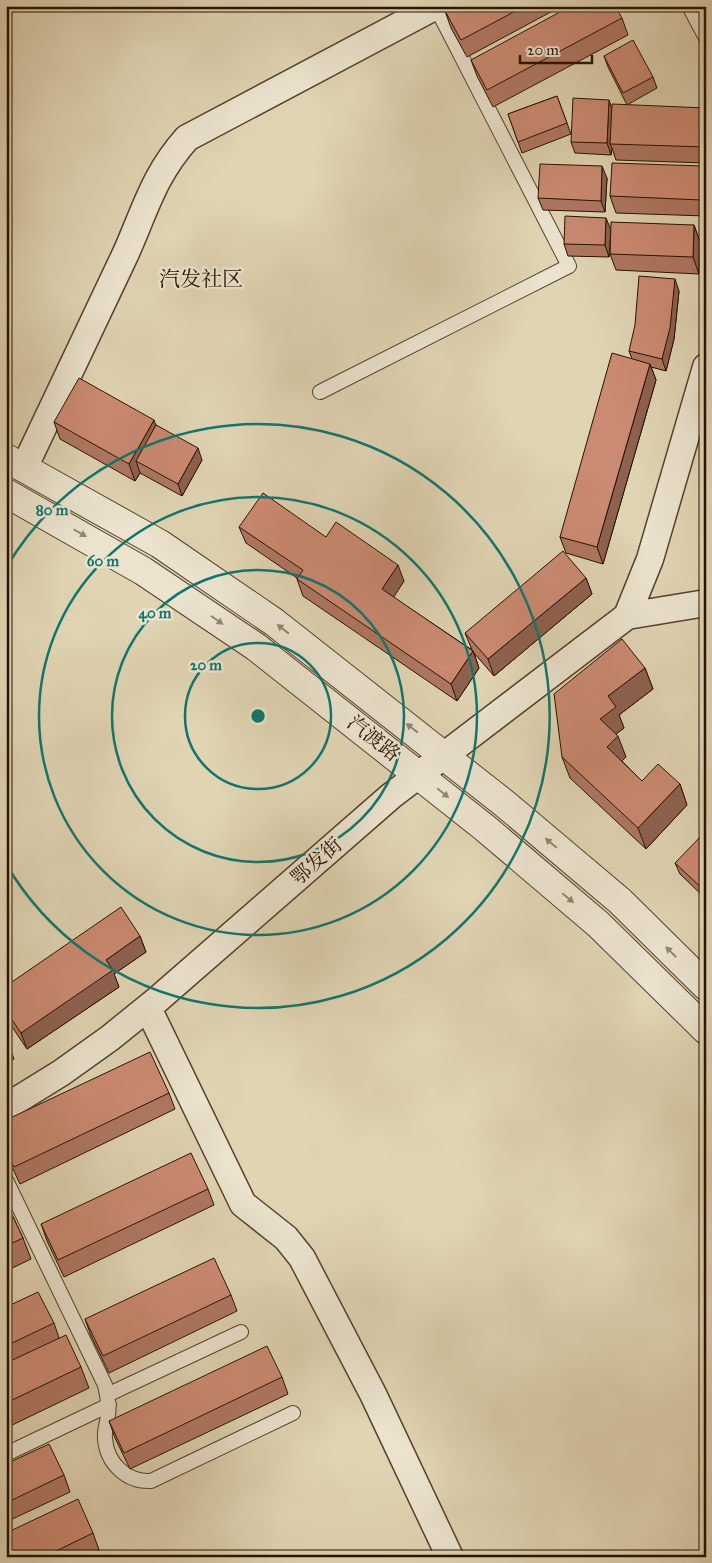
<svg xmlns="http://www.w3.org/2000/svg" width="712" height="1563" font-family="'IM FELL Great Primer','Noto Serif SC',serif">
<rect width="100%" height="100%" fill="#e0d4b3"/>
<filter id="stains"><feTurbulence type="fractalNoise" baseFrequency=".004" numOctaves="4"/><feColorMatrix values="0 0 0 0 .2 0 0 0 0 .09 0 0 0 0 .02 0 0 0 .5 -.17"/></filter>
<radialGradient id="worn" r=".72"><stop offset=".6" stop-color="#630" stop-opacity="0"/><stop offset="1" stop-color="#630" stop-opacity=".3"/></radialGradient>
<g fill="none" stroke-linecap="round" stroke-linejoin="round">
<!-- service casing -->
<g stroke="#55422d" stroke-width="16">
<path id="service" d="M689 6 706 38
M320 392 569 266 436 7 438 6
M6 1180 105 1385C107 1395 110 1406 108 1416 107 1424 104 1430 105 1439 107 1463 126 1482 151 1481L293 1413
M107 1395 241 1332
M6 1454 109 1405"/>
</g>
<!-- minor casing -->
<g stroke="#55422d" stroke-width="29">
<path id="minor" d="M24 468C58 397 91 326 125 255 145 211 153 176 187 138L436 6
M627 616 650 559 706 367
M148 1008 243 1204 286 1238 302 1258 373 1394 450 1557
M6 1107 61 1073 110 1038 157 1000 391 796 627 616 706 603"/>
</g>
<!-- tertiary casing -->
<g stroke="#55422d" stroke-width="30">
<path id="tertiary" d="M6 458 160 544 274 622 505 804 620 901 706 986
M6 493 143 571 256 647 485 828 598 924 706 1030"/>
</g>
<!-- service -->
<use href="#service" stroke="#ebe3ce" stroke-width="14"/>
<!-- minor -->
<use href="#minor" stroke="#ebe3ce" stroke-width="26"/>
<!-- tertiary -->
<use href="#tertiary" stroke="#ebe3ce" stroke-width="28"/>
</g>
<!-- wall -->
<path fill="#af7762" stroke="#271200" d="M454 6H562L467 57 451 28 445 11Z
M622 18 628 35 493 107 477 76 471 60Z
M604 56 653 77 657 88 627 105 608 67Z
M557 96 571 134 522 153 508 114Z
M612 106 706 108V163L616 160 612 148 611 155 575 153 571 142Z
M702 166 706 177V216L616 213 610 196Z
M607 178 605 212 543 210 538 198Z
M606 218 609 257 568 256 564 244Z
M694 225 700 242 699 274 616 270 610 254Z
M679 291 674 339 666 371 651 367 656 380 603 564 566 553 560 537 632 359 629 351Z
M54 422 156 425 202 460 182 496 140 473 135 481 60 439Z
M706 433V490L701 479Z
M706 501V530L703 522Z
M239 527 326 537 404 581 393 597 472 650 465 633 586 578 592 594 494 676 474 653 479 668 457 701 303 596 297 579V578L246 543Z
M645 668 653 689 619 715 624 728 616 734 626 757 622 761 642 781 680 784 687 805 646 849 570 778 562 757Z
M706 837V899L680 874 675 863Z
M140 936 146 952 114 974 119 987 27 1049 6 1018V986Z
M6 1042 10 1048 14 1059 6 1064Z
M169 1093 175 1109 20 1184 6 1154V1120Z
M208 1189 214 1205 64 1277 47 1241 41 1224Z
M6 1202 23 1238 31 1259 6 1271Z
M231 1295 237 1311 109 1373 91 1336 85 1319Z
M6 1307 54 1323 59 1338 81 1367 89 1388 6 1428Z
M282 1377 288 1394 130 1469 115 1438 109 1421Z
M6 1464 64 1475 70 1492 6 1522Z
M93 1533 99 1550 84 1557H6Z"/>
<!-- shaded-wall -->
<path fill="#8e6150" stroke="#271200" d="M609 100 613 111 610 144 612 148 611 155 607 143Z
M602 166 607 178 605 212 601 201Z
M702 166 706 177V214L701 200Z
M606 218 611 230 609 257 605 245Z
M694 225 700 242 699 274 693 257Z
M675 279 679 291 674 339 666 371 662 359Z
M650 364 656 380 603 564 597 547Z
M154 420 160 437 136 461 140 473 135 481 129 464Z
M198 448 202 460 182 496 178 484Z
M398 565 404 581 388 606 382 589Z
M586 578 592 594 494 676 488 659Z
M473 651 479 668 457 701 451 684Z
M645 668 653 689 619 715 624 728 608 740 600 719 608 696Z
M618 736 626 757 615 768 607 747Z
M680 784 687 805 646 849 638 828Z
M140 936 146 952 114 974 119 987 27 1049 21 1033 106 960Z"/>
<!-- building -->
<path fill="#cb8a72" stroke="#271200" d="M454 6H525L461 40 445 11Z
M571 6H615L622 18 487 90 471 60Z
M633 40 653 77 623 93 604 56Z
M557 96 567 123 518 142 508 114Z
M573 98 609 100 607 143 571 142Z
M612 104 706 108V147L610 144Z
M612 163 702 166 701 200 610 196Z
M540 164 602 166 601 201 538 198Z
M565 216 606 218 605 245 564 244Z
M611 222 694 225 693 257 610 254Z
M639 276 675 279 670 328 662 359 629 351 635 325Z
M612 353 650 364 597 547 560 537Z
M79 378 154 420 129 464 54 422Z
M156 425 198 448 178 484 136 461Z
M702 433H706V479H701Z
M263 493 326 537 336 522 398 565 382 589 473 651 451 684 297 579 303 570 239 527Z
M704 500 706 501V522H703Z
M563 551 586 578 488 659 465 633Z
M622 639 645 668 608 696 616 707 600 719 618 736 607 747 642 781 658 764 680 784 638 828 562 757 554 694Z
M703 834 706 837V892L675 863Z
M121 907 140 936 106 960 113 970 21 1033 6 1011V986Z
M6 1042 10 1048 6 1050Z
M150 1052 169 1093 14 1167 6 1150V1120Z
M191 1153 208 1189 58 1260 41 1224Z
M6 1202 23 1238 6 1246Z
M214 1258 231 1295 103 1356 85 1319Z
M38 1292 54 1323 6 1346V1307Z
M66 1335 81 1367 6 1403V1363Z
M267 1346 282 1377 124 1453 109 1421Z
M49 1444 64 1475 6 1503V1464Z
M78 1499 93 1533 44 1557H6V1533Z"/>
<!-- one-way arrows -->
<defs><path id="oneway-solid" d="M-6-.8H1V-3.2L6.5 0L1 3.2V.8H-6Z" transform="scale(1.25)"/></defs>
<g fill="#938571">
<use href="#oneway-solid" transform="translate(80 533) rotate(30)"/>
<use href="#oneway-solid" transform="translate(217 620) rotate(35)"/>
<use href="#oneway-solid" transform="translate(283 629) rotate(-142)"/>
<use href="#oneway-solid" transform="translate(412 728) rotate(-142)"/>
<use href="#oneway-solid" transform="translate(443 793) rotate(39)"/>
<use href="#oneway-solid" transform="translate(551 843) rotate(-140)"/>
<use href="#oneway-solid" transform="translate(568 898) rotate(40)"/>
<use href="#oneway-solid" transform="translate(671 952) rotate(-135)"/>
</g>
<!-- distance rings -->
<g fill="none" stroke="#0f766e" stroke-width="2.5">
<circle cx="258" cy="716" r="73"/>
<circle cx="258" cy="716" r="146"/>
<circle cx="258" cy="716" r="219"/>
<path d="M6 568A292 292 0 1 1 6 864"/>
</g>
<g text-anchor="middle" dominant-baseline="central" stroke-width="5" stroke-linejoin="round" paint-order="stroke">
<!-- street labels -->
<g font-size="20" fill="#271200" stroke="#ebe3ce">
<text transform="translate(374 738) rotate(38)">汽渡路</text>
<text transform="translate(316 861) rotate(-41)">鄂发街</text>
</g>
<!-- neighbourhood labels -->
<g font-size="21" fill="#271200" stroke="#ebe3ce">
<text x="201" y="279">汽发社区</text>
</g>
</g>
<circle cx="258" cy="716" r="8" fill="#0f766e" stroke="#ebe3ce" stroke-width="2.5"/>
<g font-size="15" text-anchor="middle" font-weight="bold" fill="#0f766e" stroke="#ebe3ce" stroke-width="5" stroke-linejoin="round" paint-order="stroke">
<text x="52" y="515">80 m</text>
<text x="103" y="566">60 m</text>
<text x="155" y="618">40 m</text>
<text x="206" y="670">20 m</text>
</g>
<!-- margin -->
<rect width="712" height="1563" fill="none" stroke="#e0d4b3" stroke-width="25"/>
<rect x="8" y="8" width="697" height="1548" fill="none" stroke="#271200" stroke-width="2.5"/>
<rect x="12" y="12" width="687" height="1538" fill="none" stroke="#271200"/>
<!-- scale -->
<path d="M520 55v8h72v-8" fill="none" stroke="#271200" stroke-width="2.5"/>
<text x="527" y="55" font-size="15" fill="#271200" stroke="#ebe3ce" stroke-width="4" paint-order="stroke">20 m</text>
<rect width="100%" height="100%" filter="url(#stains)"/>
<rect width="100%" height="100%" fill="url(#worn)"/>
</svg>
